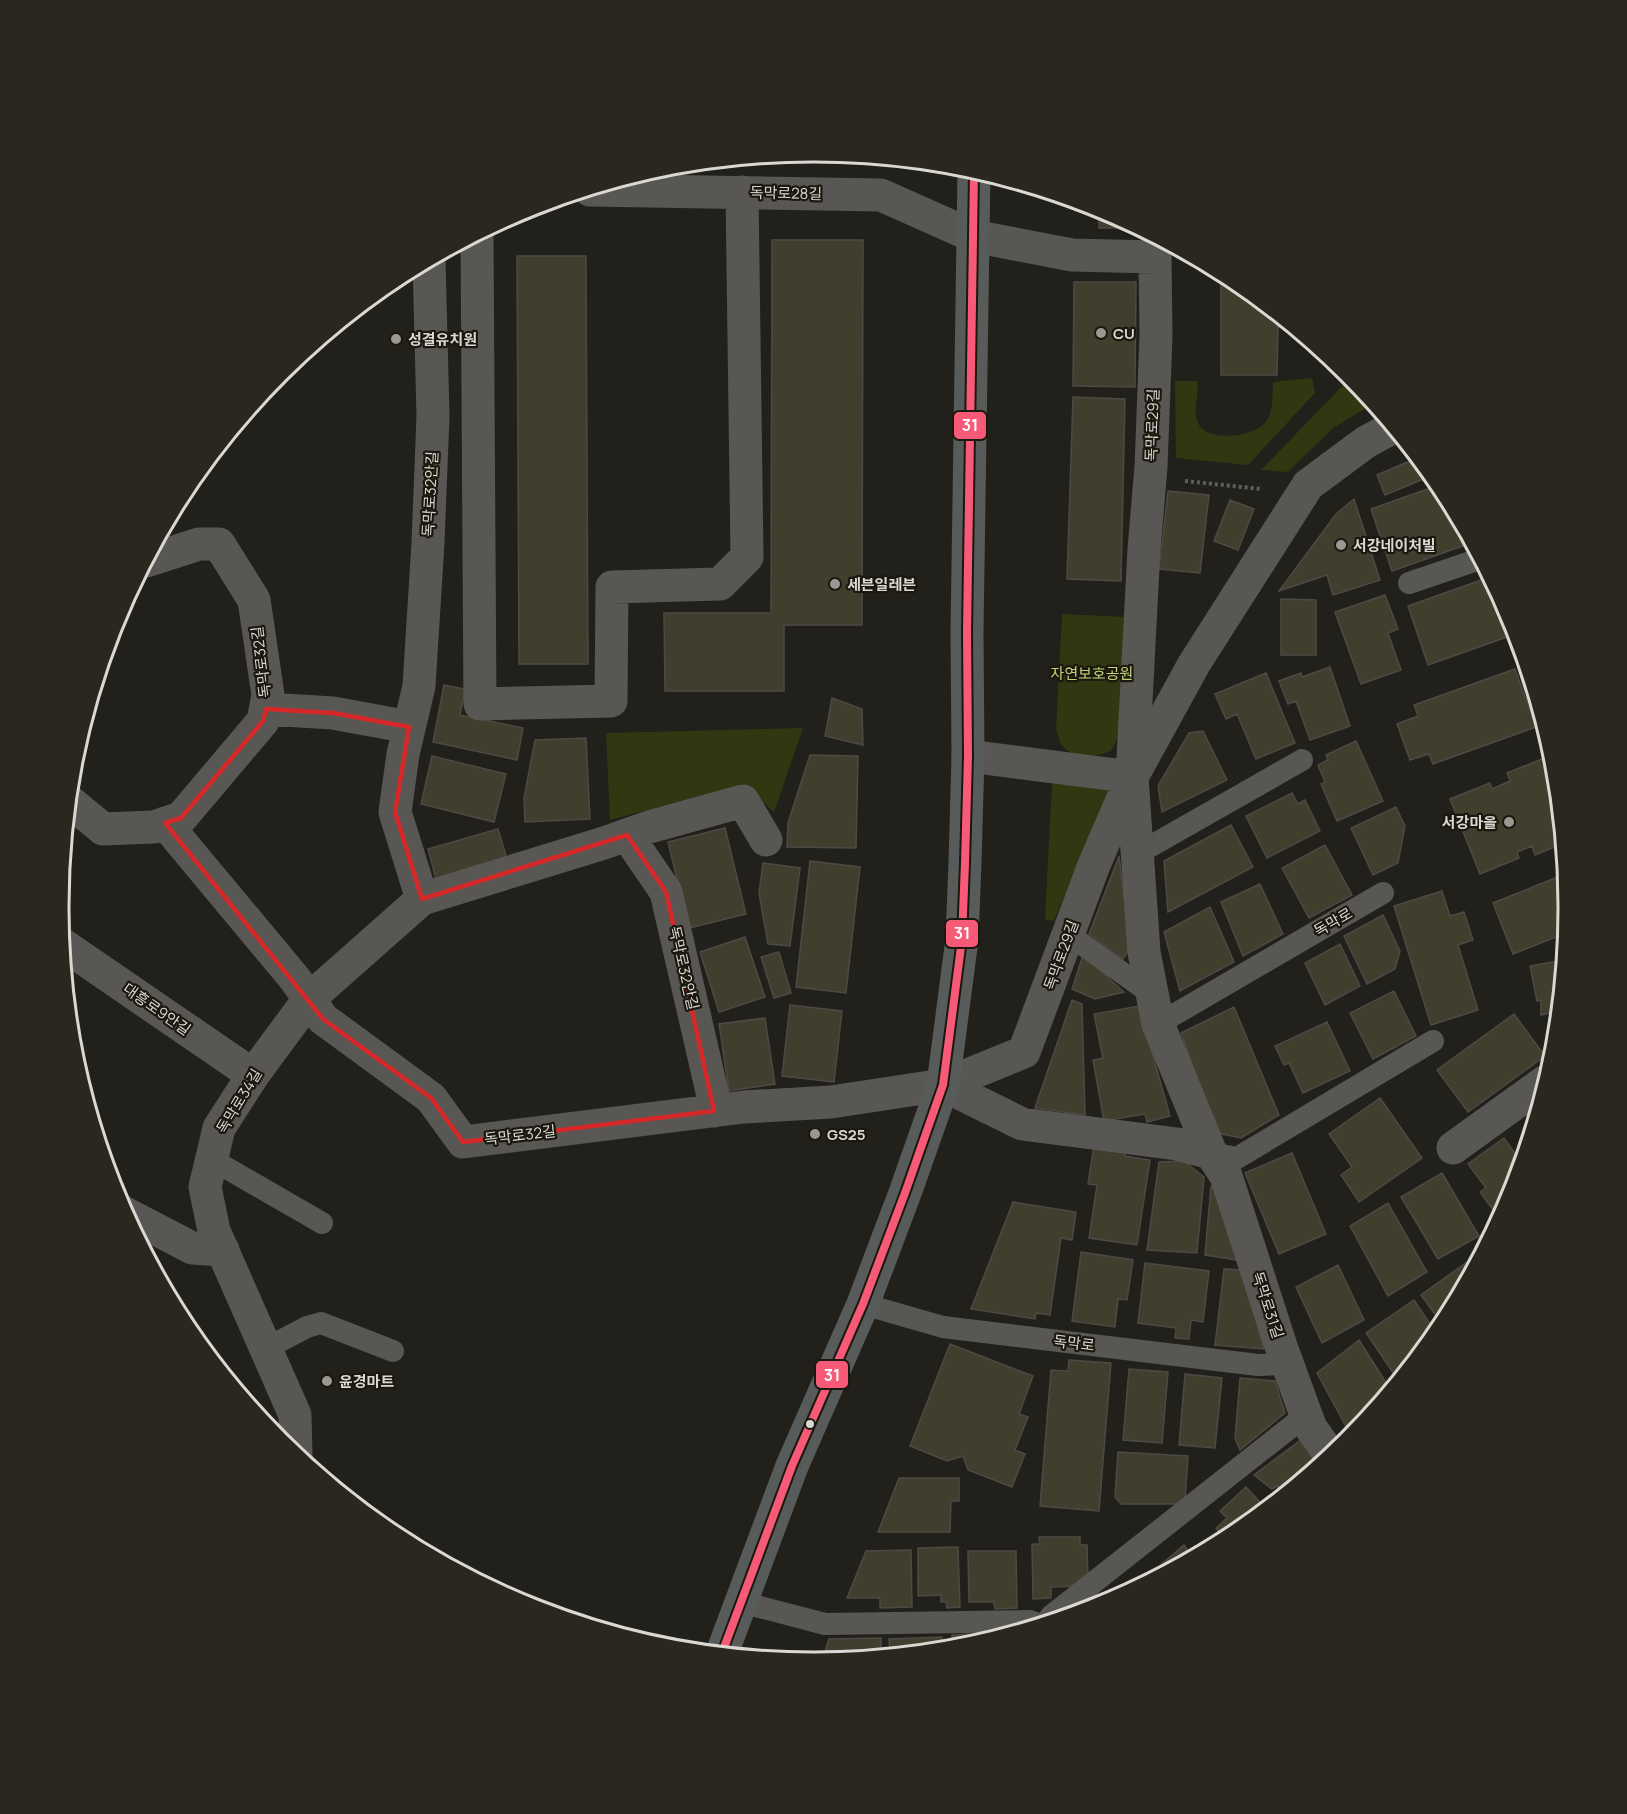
<svg xmlns="http://www.w3.org/2000/svg" width="1627" height="1814" font-family="Manrope,'Noto Sans KR',sans-serif">
<rect width="100%" height="100%" fill="#21201b"/>
<!-- green -->
<path fill="#313710" d="M1351 377 1373 404 1333 428 1288 472 1261 470Z
M1312 378 1315 393 1248 465 1176 458 1175 381H1197C1200 394 1192 411 1198 423 1207 443 1253 437 1265 423 1274 411 1272 395 1273 382Z
M1062 614 1127 617 1121 732 1111 751C1095 757 1072 760 1061 744 1059 740 1058 734 1056 730Z
M803 728 774 812 743 784 610 820 606 733Z
M1052 783 1107 790 1109 793 1054 921 1046 920 1045 918Z"/>
<!-- building -->
<path fill="#413e2e" stroke="#4c4a46" stroke-width="1.5" d="M1099 212H1106L1125 222V228H1099Z
M772 240H863L862 625H784V691H665L664 613H771Z
M517 256H586L588 664H519Z
M1074 282H1136L1135 387 1073 386Z
M1221 285H1239L1290 326 1278 327 1277 375H1221Z
M1073 397 1125 399 1121 581 1067 579Z
M1417 458 1431 476 1385 495 1377 475Z
M1439 485 1471 543 1392 571 1371 509Z
M1168 491 1209 495 1200 573 1159 569Z
M1354 499 1380 580 1333 595 1327 575 1279 591 1336 514Z
M1230 500 1254 509 1238 550 1214 541Z
M1487 578 1507 637 1428 665 1408 606Z
M1385 595 1398 629 1388 633 1401 670 1361 684 1335 612Z
M1281 599 1316 600V655H1281Z
M1330 667 1350 726 1310 740 1296 701 1288 704 1279 681 1301 673 1302 677Z
M1515 669 1536 727 1433 764 1429 754 1410 760 1397 724 1418 716 1414 705Z
M1266 673 1295 743 1256 759 1237 714 1226 719 1215 694Z
M444 685 465 689 460 715 523 728 517 760 433 742Z
M832 698 862 709 863 745 825 736Z
M1203 731 1227 780 1162 812 1158 786 1189 733Z
M586 738 590 819 525 822 524 798 535 740Z
M1356 741 1383 801 1337 821 1321 784 1325 782 1318 765 1328 760 1326 755Z
M810 755 858 756 856 848 787 847 788 823Z
M432 756 506 774 494 822 421 804Z
M1547 757 1556 777 1562 844 1535 855 1532 846 1517 852 1519 858 1480 874 1450 799 1490 783 1492 789 1510 781 1507 773Z
M1292 793 1298 804 1305 800 1320 831 1267 858 1246 816Z
M1396 807 1405 826 1398 863 1373 875 1351 828Z
M1231 825 1253 867 1168 912 1164 861Z
M725 828 746 914 689 928 668 842Z
M498 829 507 859 436 879 428 849Z
M1325 845 1352 895 1309 918 1282 868Z
M1119 856 1130 948 1123 959 1089 934Z
M810 861 860 867 846 993 796 987Z
M763 863 800 868 790 946 768 944 759 893Z
M1565 874 1568 907 1566 933 1513 954 1493 903Z
M1260 884 1283 934 1243 956 1221 902Z
M1442 891 1450 916 1464 912 1473 940 1458 945 1478 1010 1431 1025 1394 906Z
M1210 907 1234 962 1180 991 1164 932Z
M1383 915 1400 951 1395 969 1367 984 1344 936Z
M745 937 765 997 719 1012 700 952Z
M1340 944 1360 986 1325 1005 1305 963Z
M779 952 791 993 774 998 761 957Z
M1083 955 1124 992 1095 999 1072 989Z
M1563 960 1558 1011 1541 1015V1000L1537 1001 1530 966Z
M1394 991 1416 1036 1373 1059 1350 1013Z
M1072 1000 1082 1004 1085 1115 1035 1108Z
M790 1005 842 1011 834 1082 782 1076Z
M1139 1006 1170 1116 1147 1122 1145 1114 1104 1121 1093 1060 1103 1058 1094 1014Z
M1234 1007 1279 1115 1241 1138 1217 1133 1181 1033Z
M1514 1014 1545 1056 1468 1112 1437 1070Z
M765 1018 775 1084 729 1091 719 1024Z
M1327 1022 1350 1071 1303 1093 1289 1063 1284 1065 1275 1046Z
M1380 1098 1422 1158 1359 1202 1341 1175 1352 1167 1329 1134Z
M1504 1138 1521 1162 1511 1196 1499 1218 1480 1192 1486 1188 1468 1164Z
M1094 1145 1125 1150V1156L1150 1160 1137 1245 1089 1238 1097 1185 1088 1184Z
M1292 1153 1326 1234 1279 1254 1245 1173Z
M1184 1161 1204 1177 1197 1253 1147 1250 1159 1162Z
M1442 1173 1479 1236 1438 1259 1401 1197Z
M1211 1186 1218 1188 1237 1260 1205 1255Z
M1013 1202 1076 1212 1072 1240 1061 1238 1050 1315 1036 1313 1035 1319 971 1309Z
M1388 1203 1427 1272 1388 1296 1350 1226Z
M1081 1252 1133 1260 1127 1300 1118 1299 1115 1327 1072 1321Z
M1467 1262 1472 1269 1442 1324 1421 1295Z
M1145 1263 1209 1271 1203 1322 1191 1320 1189 1339 1175 1338 1176 1328 1138 1323Z
M1338 1265 1364 1320 1322 1343 1296 1287Z
M1224 1269 1242 1270 1264 1349 1215 1345Z
M1414 1300 1436 1333 1398 1380 1366 1333Z
M1359 1340 1390 1389 1351 1436 1317 1373Z
M950 1344 1033 1376 1019 1414 1028 1417 1015 1450 1025 1454 1012 1487 968 1470 963 1456 947 1461 910 1446Z
M1069 1360 1111 1363 1099 1511 1040 1506 1051 1370 1068 1371Z
M1129 1369 1168 1372 1162 1443 1123 1440Z
M1185 1374 1222 1378 1215 1448 1179 1445Z
M1240 1378 1275 1381 1285 1413 1240 1450 1235 1438Z
M1302 1439 1321 1463 1284 1493 1277 1486 1272 1489 1254 1475Z
M1118 1452 1188 1456 1185 1500 1178 1504H1121L1115 1497Z
M899 1478H959V1501H951L950 1532H878Z
M1246 1487 1265 1508 1226 1539 1216 1528 1227 1518 1220 1511Z
M1039 1537H1080V1545H1087L1088 1579 1082 1586 1051 1587V1598L1033 1599 1032 1544H1040Z
M1184 1545 1189 1552 1195 1546 1200 1552 1153 1577 1150 1574Z
M958 1547 960 1607 947 1608 946 1602H941V1595L918 1596V1548Z
M911 1550 912 1607 880 1608V1598H847L866 1551Z
M968 1551H1016L1017 1608 995 1609 994 1602H969Z
M1117 1589 1122 1594 1097 1606Z
M1013 1632 960 1648H952V1635Z
M942 1637V1649L890 1654 889 1639Z
M881 1638V1655L822 1661 829 1639Z"/>
<g fill="none" stroke-linecap="round" stroke-linejoin="round">
<!-- path -->
<path stroke="#5f5e5b" stroke-width="4" stroke-dasharray="3 3" stroke-linecap="butt" d="M1185 481 1261 489"/>
<!-- lane -->
<path stroke="#585754" stroke-width="22" d="M1409 583 1480 559
M1137 854 1302 760
M1068 934 1153 995
M1158 1024 1383 893
M1211 1153 1237 1158 1433 1041
M211 1159 322 1223
M863 1304 943 1327 1258 1365 1288 1364
M265 1349 307 1327 321 1323 393 1351
M741 1602 825 1624 1030 1621 1038 1624
M1047 1621 1051 1616 1306 1415"/>
<!-- street -->
<path stroke="#585754" stroke-width="33" d="M590 190 881 195 973 236 1072 255 1155 257 1156 336 1151 467 1144 549 1132 777 1144 952 1158 1024 1211 1153 1226 1176 1281 1346 1306 1415 1311 1428 1330 1455
M477 235 480 704 611 701 612 587 720 584 747 557 742 192
M266 709 333 713 409 727
M968 756 1132 777
M69 801 103 829 154 827 181 818 263 721 268 695 254 600 219 544H199L146 561
M165 823 295 979 323 1019 431 1098 463 1142 744 1107 831 1102 943 1085 1024 1052 1094 865 1132 777 1194 664 1308 485 1366 442 1392 428
M627 835 666 892 713 1096 714 1111
M422 899 395 812 403 754 419 686 428 543 433 416 429 261
M62 944 253 1075
M943 1085 1022 1124 1177 1144 1211 1153
M1453 1148 1546 1081
M125 1213 192 1248 223 1250
M296 1455 295 1415 214 1231 205 1187 219 1128 253 1075 309 999 422 899 604 843 649 827 743 801 766 840"/>
<!-- secondary -->
<path stroke="#575c5a" stroke-width="33" d="M722 1653 792 1466 863 1304 905 1193 943 1085 962 939 965 863 968 756 967 632 974 171"/>
<!-- bus-1 casing -->
<g stroke="#1b180f" stroke-width="12">
<path id="bus-1" d="M722 1653 792 1466 863 1304 905 1193 943 1085 962 939 965 863 968 756 967 632 974 171"/>
</g>
<!-- bus-1 -->
<use href="#bus-1" stroke="#f75a77" stroke-width="8"/>
</g>
<!-- marked area -->
<path fill="none" stroke="#d62828" stroke-width="4.5" stroke-linejoin="round" d="M266 709 333 713 409 727 395 812 422 899 627 835 666 892 714 1111 463 1142 431 1098 323 1019 165 823 181 818 263 721Z"/>
<!-- markers -->
<g fill="#999892" stroke="#1b180f" stroke-width="2">
<circle cx="1101" cy="333" r="6"/>
<circle cx="396" cy="339" r="6"/>
<circle cx="1341" cy="545" r="6"/>
<circle cx="835" cy="584" r="6"/>
<circle cx="1509" cy="822" r="6"/>
<circle cx="815" cy="1134" r="6"/>
<circle cx="327" cy="1381" r="6"/>
</g>
<circle fill="#dad8d2" stroke="#1b180f" stroke-width="2" cx="810" cy="1424" r="5"/>
<g text-anchor="middle" dominant-baseline="central" stroke-width="4.5" stroke-linejoin="round" paint-order="stroke">
<!-- street labels -->
<g font-size="15" fill="#dad8d2" stroke="#1b180f">
<text transform="translate(786 193) rotate(1)">독막로28길</text>
<text transform="translate(1152 425) rotate(-88)">독막로29길</text>
<text transform="translate(430 494) rotate(-87)">독막로32안길</text>
<text transform="translate(261 662) rotate(-97)">독막로32길</text>
<text transform="translate(1333 922) rotate(-30)">독막로</text>
<text transform="translate(1061 955) rotate(-70)">독막로29길</text>
<text transform="translate(684 968) rotate(77)">독막로32안길</text>
<text transform="translate(157 1009) rotate(35)">대흥로9안길</text>
<text transform="translate(239 1101) rotate(-59)">독막로34길</text>
<text transform="translate(520 1135) rotate(-7)">독막로32길</text>
<text transform="translate(1268 1305) rotate(72)">독막로31길</text>
<text transform="translate(1074 1343) rotate(7)">독막로</text>
</g>
<!-- poi labels -->
<g font-size="15" font-weight="bold" fill="#dad8d2" stroke="#1b180f" text-anchor="start">
<text x="1113" y="333">CU</text>
<text x="408" y="339">성결유치원</text>
<text x="1353" y="545">서강네이처빌</text>
<text x="847" y="584">세븐일레븐</text>
<text x="1497" y="822" text-anchor="end">서강마을</text>
<text x="827" y="1134">GS25</text>
<text x="339" y="1381">윤경마트</text>
</g>
<!-- park labels -->
<g font-size="15" fill="#c2d279" stroke="#1b180f">
<text x="1092" y="673">자연보호공원</text>
</g>
</g>
<!-- crop -->
<path d="M0 0H1627V1814H0ZM813 162H814A744 744 0 0 1 1558 906V908A744 744 0 0 1 814 1652H813A744 744 0 0 1 69 908V906A744 744 0 0 1 813 162Z" fill="#2a271f" fill-rule="evenodd"/>
<path fill="none" stroke="#dad8d2" stroke-width="3" d="M813 162H814A744 744 0 0 1 1558 906V908A744 744 0 0 1 814 1652H813A744 744 0 0 1 69 908V906A744 744 0 0 1 813 162Z"/>
<g stroke="#1b180f" stroke-width="2">
<rect x="953" y="411" width="34" height="29" rx="6" fill="#f75a77"/>
<rect x="945" y="919" width="34" height="29" rx="6" fill="#f75a77"/>
<rect x="815" y="1360" width="34" height="29" rx="6" fill="#f75a77"/>
</g>
<g font-size="16" text-anchor="middle" font-weight="bold" fill="#fff">
<text x="970" y="431">31</text>
<text x="962" y="939">31</text>
<text x="832" y="1381">31</text>
</g>
</svg>
